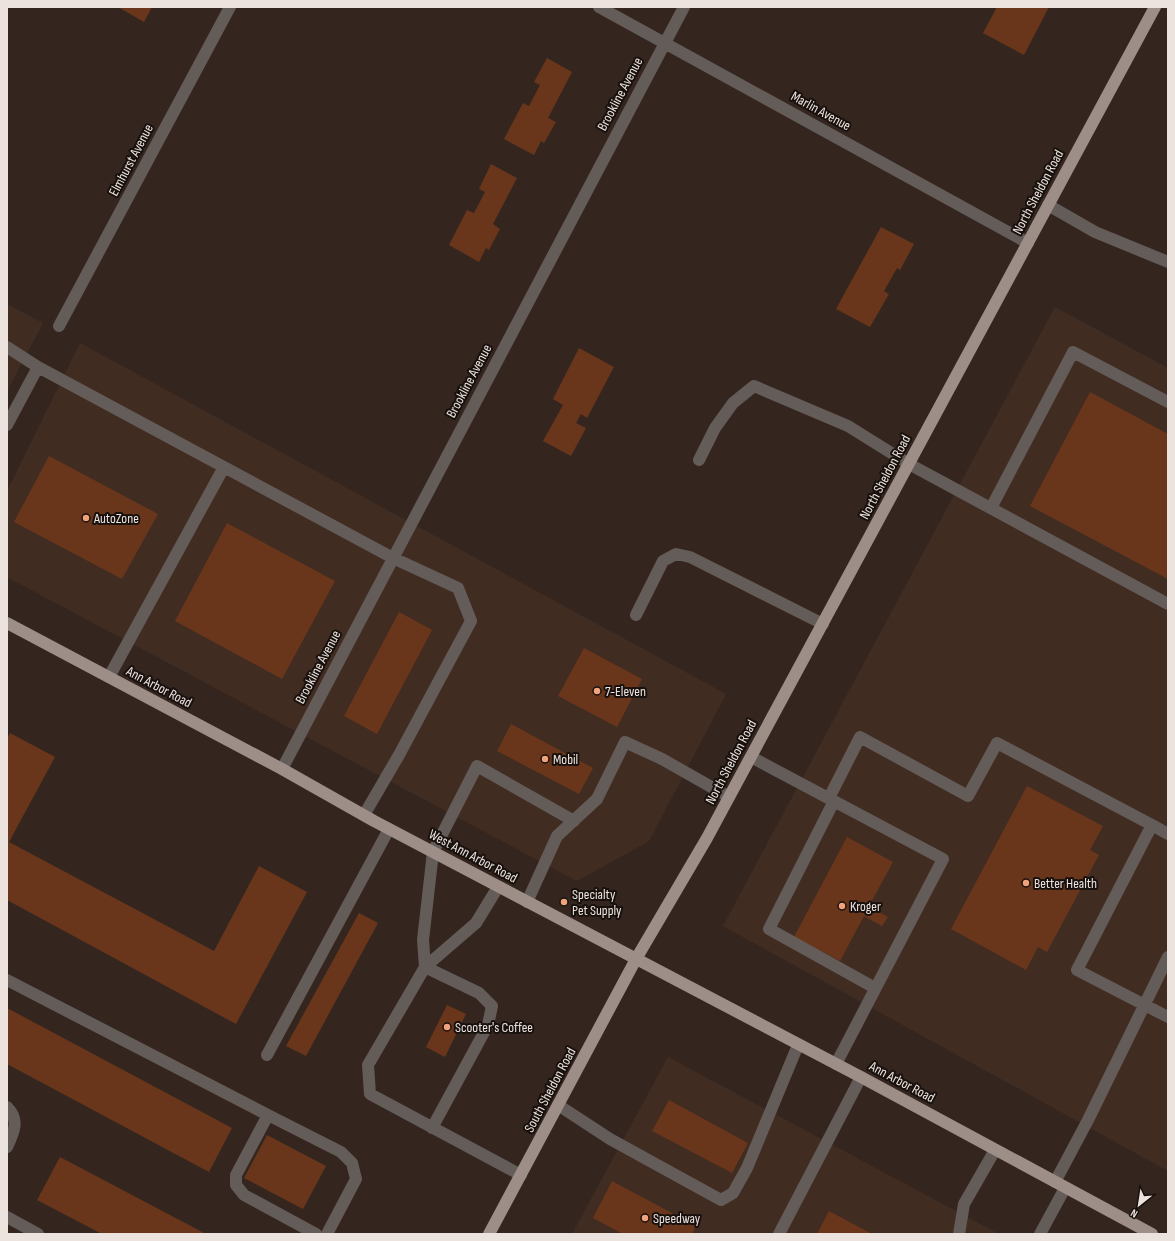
<svg xmlns="http://www.w3.org/2000/svg" width="1175" height="1241" font-family="'Sofia Sans Condensed',sans-serif">
<rect width="100%" height="100%" fill="#34261f"/>
<!-- built -->
<path fill="#412c22" d="M7 304 43 323 7 391Z
M1055 307 1168 368V1171L723 926Z
M80 343 726 694 649 841 577 881 7 577V491Z
M668 1057 999 1234H572Z"/>
<!-- building -->
<path fill="#69361b" d="M118 7H152L144 22Z
M997 7H1049L1024 55 983 33Z
M547 58 572 72 548 118 556 122 544 143 541 141 534 155 504 139 523 103 529 106 540 85 534 82Z
M491 164 517 178 493 224 500 229 489 250 486 248 479 262 449 245 467 210 474 213 485 192 479 189Z
M881 227 914 244 900 270 897 268 884 291 889 294 870 327 836 309Z
M579 348 614 367 587 418 581 414 576 423 586 428 571 456 543 441 563 405 553 399Z
M1090 392 1168 434V579L1030 506Z
M49 456 158 514 122 579 14 522Z
M227 523 335 581 282 679 175 621Z
M399 612 432 630 377 734 344 716Z
M584 648 642 679 617 727 558 696Z
M511 724 593 768 579 794 497 751Z
M10 733 55 757 9 842 214 951 259 866 307 892 236 1024 7 900V738Z
M1027 786 1103 826 1090 850 1099 855 1047 952 1038 947 1026 970 951 929Z
M847 837 893 862 869 906 888 917 882 926 864 916 840 961 794 937Z
M359 913 378 923 306 1056 286 1046Z
M447 1005 466 1014 445 1057 426 1047Z
M7 1008 232 1128 209 1172 7 1064Z
M669 1100 748 1143 732 1173 652 1131Z
M267 1135 326 1166 303 1209 244 1178Z
M60 1157 206 1234H102L37 1200Z
M612 1181 696 1226 692 1234H623L593 1218Z
M829 1211 872 1234H817Z"/>
<g fill="none" stroke-linecap="round" stroke-linejoin="round">
<!-- minor -->
<path stroke="#645c59" stroke-width="12" d="M599 7 1028 243
M1048 205 1095 232 1168 262
M59 326 230 7
M7 347 38 367 7 425
M38 367 393 558 458 588 471 621 399 755 364 815
M699 460 715 428 733 403 754 386 848 426 909 464 1168 604
M991 508 1073 352 1168 402
M636 615 663 561 676 554 690 557 823 624
M109 677 224 467
M751 757 943 859 836 1064
M282 769 684 7
M829 798 860 737 968 796 997 743 1152 825 1077 970 1168 1017
M834 801 769 929 875 988
M1152 825 1168 834
M527 902 557 836 597 799 625 742 662 759 729 797
M7 980 268 1115 236 1175V1185L244 1195 316 1234
M267 1055 389 829
M558 1105 610 1139 721 1200 733 1193 747 1168 798 1045
M7 1107C20 1120 14 1132 7 1147
M268 1115 341 1152 352 1163 356 1179 327 1234
M432 1128 488 1025 492 1006 479 993 425 967 476 923 498 887
M521 1175 370 1094 368 1065 425 967 423 940 433 852 477 766 574 821
M1055 1182 1088 1120 1168 957
M7 1217 38 1234
M779 1234 861 1077
M959 1234 964 1204 995 1150
M1040 1234 1065 1188"/>
<!-- major -->
<path stroke="#9d8e87" stroke-width="12" d="M7 623 282 769 374 821 861 1077 1152 1234
M489 1234 636 959 707 838 1155 7"/>
</g>
<!-- markers -->
<g fill="#f0a27a" stroke="#17100d" stroke-width="1.5">
<circle cx="86" cy="518" r="4"/>
<circle cx="597" cy="691" r="4"/>
<circle cx="545" cy="759" r="4"/>
<circle cx="1026" cy="883" r="4"/>
<circle cx="564" cy="902" r="4"/>
<circle cx="842" cy="906" r="4"/>
<circle cx="447" cy="1027" r="4"/>
<circle cx="645" cy="1218" r="4"/>
</g>
<g text-anchor="middle" dominant-baseline="central" stroke-width="4" stroke-linejoin="round" paint-order="stroke">
<!-- street labels -->
<g font-size="14" fill="#ede3de" stroke="#17100d">
<text transform="translate(620 94) rotate(-62)">Brookline Avenue</text>
<text transform="translate(821 111) rotate(29)">Marlin Avenue</text>
<text transform="translate(131 160) rotate(-62)">Elmhurst Avenue</text>
<text transform="translate(1038 192) rotate(-62)">North Sheldon Road</text>
<text transform="translate(469 381) rotate(-62)">Brookline Avenue</text>
<text transform="translate(885 477) rotate(-62)">North Sheldon Road</text>
<text transform="translate(318 667) rotate(-62)">Brookline Avenue</text>
<text transform="translate(159 687) rotate(28)">Ann Arbor Road</text>
<text transform="translate(731 762) rotate(-62)">North Sheldon Road</text>
<text transform="translate(473 856) rotate(28)">West Ann Arbor Road</text>
<text transform="translate(902 1082) rotate(28)">Ann Arbor Road</text>
<text transform="translate(550 1090) rotate(-62)">South Sheldon Road</text>
</g>
<!-- poi labels -->
<g font-size="14" fill="#ede3de" stroke="#17100d" text-anchor="start">
<text x="94" y="518">AutoZone</text>
<text x="605" y="691">7-Eleven</text>
<text x="553" y="759">Mobil</text>
<text x="1034" y="883">Better Health</text>
<text x="572" y="894">Specialty<tspan x="572" dy="16">Pet Supply</tspan></text>
<text x="850" y="906">Kroger</text>
<text x="455" y="1027">Scooter's Coffee</text>
<text x="653" y="1218">Speedway</text>
</g>
</g>
<!-- border -->
<rect width="1175" height="1241" fill="none" stroke="#ede3de" stroke-width="16"/>
<!-- north arrow -->
<g transform="translate(1139 1205) rotate(210)" stroke="#17100d" stroke-width="3" paint-order="stroke">
<path d="M0-3L7 15L0 10L-7 15Z" fill="#ede3de"/>
<text y="-6" font-size="11" font-weight="bold" text-anchor="middle" fill="#ede3de">N</text>
</g>
</svg>
